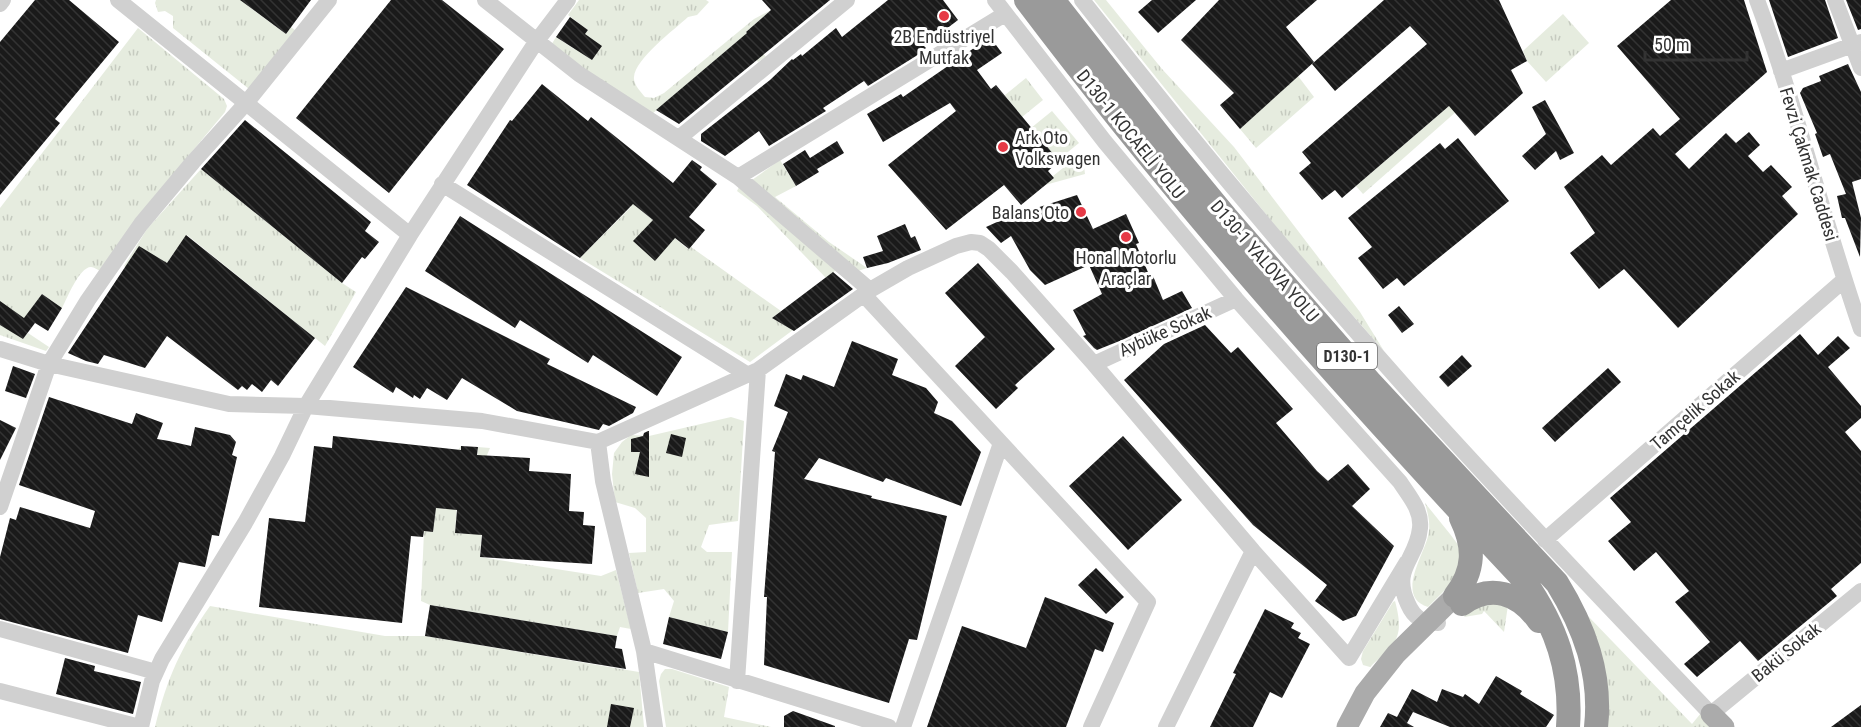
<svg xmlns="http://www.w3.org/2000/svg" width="1861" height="727" font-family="'Roboto Condensed',sans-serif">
<defs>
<pattern id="grass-tufts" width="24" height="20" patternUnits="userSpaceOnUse" patternTransform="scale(1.5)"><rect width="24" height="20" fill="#e6ecdf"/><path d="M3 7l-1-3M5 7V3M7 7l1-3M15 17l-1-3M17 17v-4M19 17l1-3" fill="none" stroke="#c6cbc0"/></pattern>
<pattern id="building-back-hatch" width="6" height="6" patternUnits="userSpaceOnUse" patternTransform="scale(1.5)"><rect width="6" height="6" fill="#1a1a1a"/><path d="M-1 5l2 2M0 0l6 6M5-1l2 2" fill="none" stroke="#333"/></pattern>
</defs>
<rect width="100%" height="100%" fill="#fff"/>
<!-- grass -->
<path fill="url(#grass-tufts)" d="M156 0H253L248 6 286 34 291 27 296 31 249 89 173 28V16L165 11 158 12 155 3Z
M579 0H706L709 2 697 15 688 17C675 29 635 59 634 77 633 84 641 92 645 97L654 98 664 93 754 19 771 10 746 32 766 57 758 62 739 40 652 114 550 47 556 37 574 49 588 30 568 15Z
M1094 0H1106L1162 69 1234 147 1360 312 1384 351 1285 238Z
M1563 14 1589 43 1546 82 1527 61 1523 51Z
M138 28 224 99 227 106 225 112 155 196 100 271C98 270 94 267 91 267 79 267 67 299 62 308L42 294 17 335 23 339 28 333 49 347 46 351 0 335V208Z
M1505 58 1509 65 1363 194 1356 186Z
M1298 76 1314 97 1256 148 1240 129Z
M1026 78 1043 100 1022 117 1005 95Z
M1052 111 1079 143 1058 160 1031 128Z
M780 160 796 186 775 197 829 242 867 268 858 271 752 180Z
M1073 160 1084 166 1085 174 1045 185 1054 178 1053 176Z
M201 169 342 283 356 292 325 346 187 235 151 285 124 266 147 229Z
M739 187 846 279 835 271 826 278 757 206 737 191Z
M631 202 688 249 691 247 781 311 772 318 793 330 750 362 580 258 631 207Z
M731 417 744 421 738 521 709 525 701 547 707 552H732L728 632 669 617 674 601 664 589 638 593 629 553 646 552V518L635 508 615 502 612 474 614 453 622 442 631 435 649 436Z
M461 446 455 533 472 534 478 447 490 448 487 455 480 557 601 576 616 570 631 629 620 627 617 636 430 605 421 601 424 531 433 532 436 508 450 509 458 450Z
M1425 503 1450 534 1459 546 1461 556 1458 577 1428 607C1395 597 1424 555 1428 536 1431 524 1428 514 1425 503Z
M1395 601C1405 638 1396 643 1370 667L1363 665 1361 659 1363 651 1393 602Z
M1478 603 1508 605 1504 632 1484 611 1482 614 1464 617 1469 610Z
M210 606 385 636H425L639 672 644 727H155C167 678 181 647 210 606Z
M1587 615 1692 724 1701 713 1713 727H1606Z
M665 669H672L729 687 724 717 771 727H666L659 681 661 674Z"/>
<!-- building -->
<path fill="url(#building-back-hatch)" d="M35 0H69L119 42 55 119 60 123 0 195V42Z
M240 0H311L286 34Z
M391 0H442L504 49 389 193 296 118Z
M762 0H830L679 124 656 110 747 33 746 32 771 10Z
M888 0H943L958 20 924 46 926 48 916 56 868 86 864 81 823 108 826 111 769 146 759 131 725 156 701 141V134L770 80 792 59 793 60 801 54 802 56 836 28 842 37Z
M1152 0H1196L1158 33 1138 12Z
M1219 0H1317L1286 27 1314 62 1240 129 1220 105 1234 93 1181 40Z
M1384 0H1499L1527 61 1511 70 1523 93 1475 136 1449 106 1342 198 1335 190 1322 200 1299 173 1311 163 1302 152 1427 44 1410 26 1335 91 1312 64Z
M1671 0H1744L1767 72 1675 154 1689 169 1726 133 1736 143 1749 132 1760 145 1748 156 1763 172 1771 165 1792 187 1782 196 1798 214 1678 328 1624 269 1599 289 1570 253 1595 233 1564 187 1602 155 1611 165 1653 128 1660 136 1680 119 1617 46Z
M1769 0H1825L1838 38 1788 57Z
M1846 0H1861V29L1858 30Z
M570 17 588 30 585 34 602 46 592 60 556 37Z
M990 37 1002 53 977 70 991 89 996 85 1059 161 1048 171 1054 178 1021 205 1004 185 946 230 888 165 956 111 950 103 883 142 867 114 901 94 903 97Z
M1848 64 1861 92V179L1852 182 1861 218 1860 257 1845 218H1842L1837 196 1846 194 1830 154 1823 157 1815 134 1817 133 1800 93 1803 88 1821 81 1819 76Z
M542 84 588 121 591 117 673 183 692 160 702 167 700 170 717 184 689 217 705 230 689 249 675 238 655 261 633 241 653 220 633 204 580 258 467 185 510 120 512 121Z
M1545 100 1574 153 1560 160 1556 151 1535 170 1522 156 1546 134 1532 107Z
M245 120 371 222 365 231 379 242 365 259 362 257 342 283 201 169Z
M1458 138 1509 201 1404 286 1397 278 1383 289 1358 258 1372 247 1348 218 1440 143 1445 149Z
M837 141 844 153 817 169 819 172 796 186 783 164 805 150 810 158Z
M1077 195 1093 229 1126 214 1139 243 1136 244 1150 277 1153 276 1163 300 1182 291 1192 308 1122 340 1097 350 1094 348 1083 336 1086 335 1073 310 1102 294 1089 265 1045 285 1030 270 1011 236 1001 243 986 227 1008 217Z
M460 216 682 357 657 396 593 355 588 363 520 320 515 328 425 271Z
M905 224 911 238 915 236 921 250 888 263 867 268 863 257 883 251 877 236Z
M186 235 315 338 278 386 271 380 262 392 252 384 247 390 242 386 238 390 167 336 145 368 104 355 98 364 86 361 68 353 139 246 167 263Z
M978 263 1055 349 1015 385 1018 388 996 409 955 366 985 337 945 293Z
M833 272 853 289 794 331 772 318Z
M406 287 550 359 547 364 636 407 633 413 609 426 603 424 599 430 517 411 462 378 447 400 427 388 420 399 414 395 413 398 396 387 393 393 353 367Z
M42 294 62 308 48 331 35 323 23 339 0 325V301L24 318Z
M1399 306 1414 324 1402 333 1388 315Z
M1205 325 1231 353 1238 347 1293 409 1276 423 1317 471 1328 481 1348 464 1370 489 1352 506 1394 546 1356 616 1343 621 1315 601 1327 585 1253 525 1124 380 1164 344Z
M1800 334 1818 355 1838 336 1850 348 1828 367 1861 406V418L1845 432 1861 451V563L1831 589 1837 596 1758 661 1740 641 1697 677 1684 664 1710 642 1675 602 1689 591 1656 552 1634 571 1608 541 1631 522 1610 498Z
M852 341 898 359 892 375 926 388 938 402 934 413 952 421 981 452 961 506 886 478 883 482 819 458 804 479 872 496 871 498 947 516 917 640 909 639 889 703 764 665 767 597H764L775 452 772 451 788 412 774 406 786 374 801 380 803 375 834 387Z
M1462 355 1472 366 1448 387 1439 377Z
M13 366 35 374 26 398 5 391Z
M1608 368 1621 382 1555 442 1542 428Z
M49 397 132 424 136 413 163 423 157 439 169 441 191 446 195 427 230 435 236 442 232 455 237 457 219 536 212 535 205 567 179 562 162 622 138 615 128 653 0 619V557L10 518 16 520 20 507 90 528 95 511 19 485Z
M0 420 16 428 0 460Z
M648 431H649V477L635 474 640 452H631V439L643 436 644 433Z
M671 434 686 438 682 457 666 453Z
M333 436 461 450V446L478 447 477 455 530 458 529 471 571 474 569 511 584 512 583 525 595 526 592 564 480 557 482 535 455 533 457 510 436 508 433 532 424 531 423 537 411 536 402 623 259 607 269 518 305 522 314 446 332 448Z
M1123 436 1182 500 1128 550 1069 486Z
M1096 568 1124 597 1106 614 1078 585Z
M1045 597 1114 623 1103 652 1095 649 1066 727H927L962 626 1026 648Z
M430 605 617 636 615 648 622 649 626 669 425 636Z
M1265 609 1294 623 1291 628 1301 633 1298 638 1310 644 1282 698 1270 692 1253 727H1210L1236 674 1233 673Z
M669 617 728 632 721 659 663 644Z
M65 658 95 666 94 671 141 682 133 714 56 694Z
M1496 676 1522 691 1520 694 1554 715 1546 727H1450L1413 712 1407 723 1414 727H1380L1388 713 1397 717 1412 689 1437 702 1442 689 1463 697 1465 694 1479 704Z
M611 704 634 708 630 727H607Z
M1861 705V727H1831Z
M793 711 835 726V727H784V716Z"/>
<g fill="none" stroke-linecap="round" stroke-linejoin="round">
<!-- minor -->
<path stroke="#d0d0d0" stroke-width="16" d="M118 0 410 235
M485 0 579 74 738 177 1005 14
M995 0 1105 142 1236 299 1400 482C1409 496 1422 510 1420 528 1417 560 1391 568 1408 604 1414 618 1423 623 1438 623
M1082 0C1188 136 1299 268 1413 396 1510 504 1611 609 1711 714L1861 591
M1757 0C1797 108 1823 220 1861 329
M1835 0 1861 68
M0 4 3 0
M1781 71 1861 42
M679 138 847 0
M738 177 870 290
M442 184 748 375
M864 295 1001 443 903 727
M0 349 49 364 229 404 306 406 482 421 598 442 758 370 870 290 908 268 956 246 971 242 980 243 989 249 1012 272 1094 364 1253 551 1349 658 1407 562
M1094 364 1236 299
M598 442 603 481 644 651 655 727
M1001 443 1148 602 1091 727
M0 507 49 364 88 300 141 224 193 162 247 102 329 0
M1545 540 1844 280
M0 629 156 672
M644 651 889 727
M737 681 758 370
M0 691 140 727
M141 727 152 681 162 659 245 523 282 456 306 406 410 235 536 42 568 0
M1166 727 1253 551"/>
<!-- major -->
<path stroke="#ababab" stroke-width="21" d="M1711 714 1724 727
M1347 727 1365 693 1396 654 1455 596"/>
<!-- highway -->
<path stroke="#9a9a9a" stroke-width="24" d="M1026 0C1180 204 1349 394 1524 580 1556 626 1572 670 1568 727
M1053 0 1170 149 1226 217 1369 381 1557 583C1584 627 1602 674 1596 727
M1455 596C1475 570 1475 547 1461 518
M1462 604C1491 583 1519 593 1539 621"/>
</g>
<!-- markers -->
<g fill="#e63946" stroke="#fff" stroke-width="2">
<circle cx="944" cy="16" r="6"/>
<circle cx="1003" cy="147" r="6"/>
<circle cx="1081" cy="212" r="6"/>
<circle cx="1126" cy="237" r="6"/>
</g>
<g text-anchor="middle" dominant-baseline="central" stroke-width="6" stroke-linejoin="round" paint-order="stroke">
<!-- shield labels -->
<rect fill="#fff" stroke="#707070" stroke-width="1.5" x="1317" y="343" width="60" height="26" rx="4.5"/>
<g font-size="16" font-weight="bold" fill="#333">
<text x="1347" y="356">D130-1</text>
</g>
<!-- poi labels -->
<g font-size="18" fill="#333" stroke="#fff">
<text x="944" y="36">2B Endüstriyel<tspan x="944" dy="21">Mutfak</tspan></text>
<text x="1015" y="137" text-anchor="start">Ark Oto<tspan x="1015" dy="21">Volkswagen</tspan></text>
<text x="1069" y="212" text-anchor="end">Balans Oto</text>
<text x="1126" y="257">Honal Motorlu<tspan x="1126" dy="21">Araçlar</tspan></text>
</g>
<!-- street labels -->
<g font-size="18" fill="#333" stroke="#fff">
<text transform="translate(1131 134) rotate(51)">D130-1 KOCAELİ YOLU</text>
<text transform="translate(1809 164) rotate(73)">Fevzi Çakmak Caddesi</text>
<text transform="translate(1265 261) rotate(49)">D130-1 YALOVA YOLU</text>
<text transform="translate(1165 331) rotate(-24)">Aybüke Sokak</text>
<text transform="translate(1695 410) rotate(-41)">Tamçelik Sokak</text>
<text transform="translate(1786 652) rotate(-39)">Bakü Sokak</text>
</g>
</g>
<!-- scale -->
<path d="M1645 51v9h102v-9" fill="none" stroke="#333333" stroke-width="3"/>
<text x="1654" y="51" font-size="18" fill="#333333" stroke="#ffffff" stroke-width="4.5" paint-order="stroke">50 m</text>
</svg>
